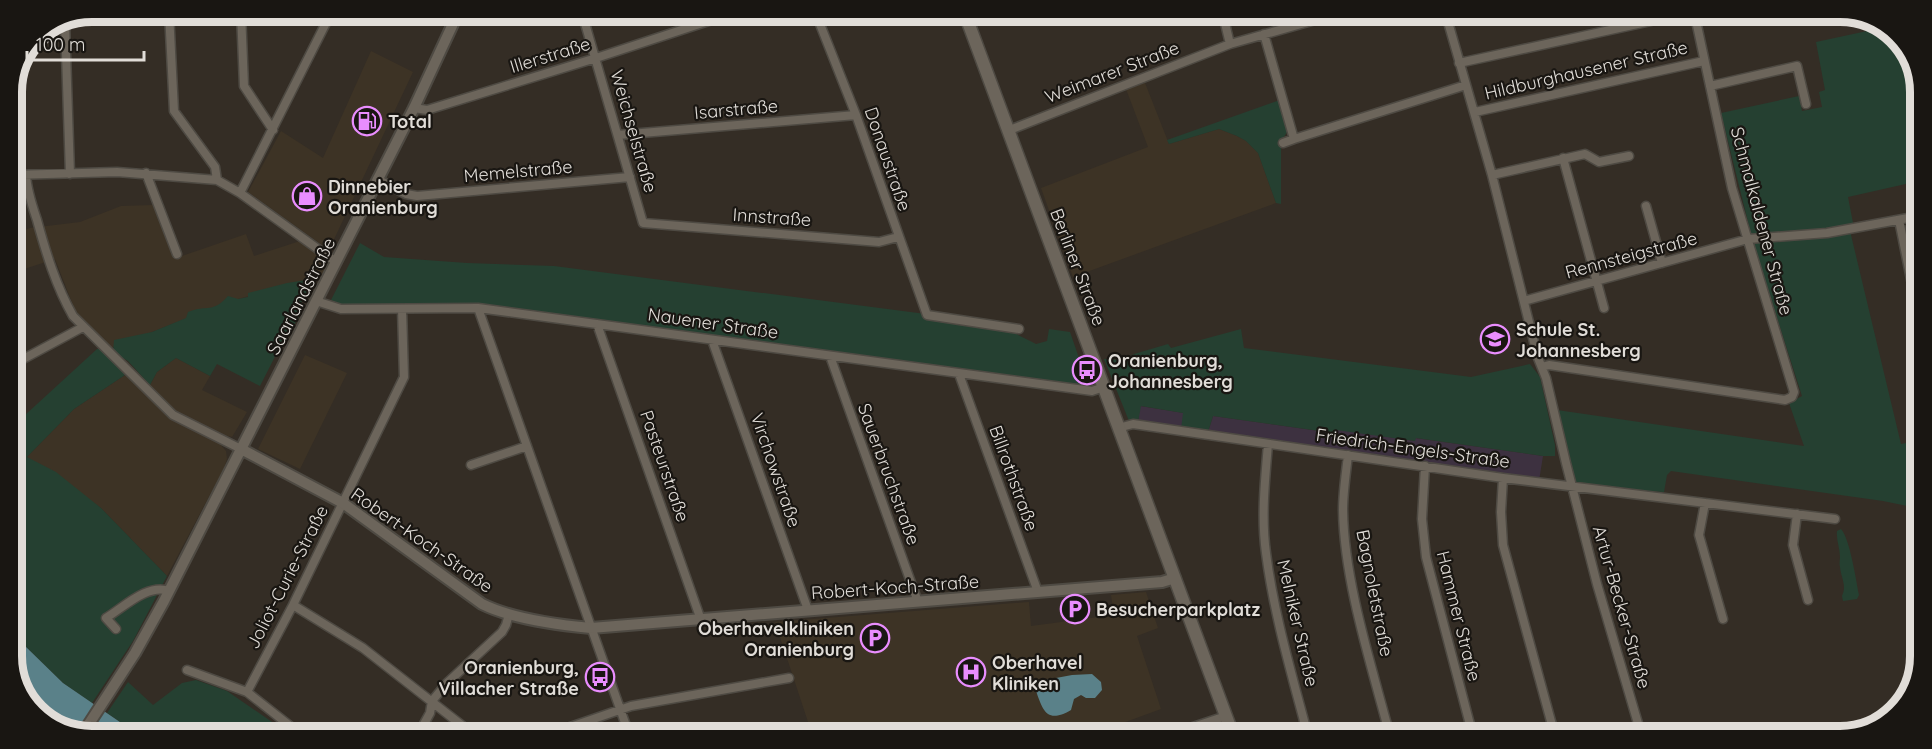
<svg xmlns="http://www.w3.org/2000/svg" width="1932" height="749" font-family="Quicksand,sans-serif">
<rect width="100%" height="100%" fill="#342d25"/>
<!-- built -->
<path fill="#3d3325" d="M371 51 413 72 329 250 248 192 281 131 323 158Z
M1145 83 1169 144 1219 129 1237 136 1246 141 1258 153 1276 203 1073 277 1041 188 1148 147 1126 89Z
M162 201 182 256 246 234 254 256 300 241 327 260 329 266 322 279 300 282 231 301 111 348 76 313 55 259 12 273V234L30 228 80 222 121 206 153 205Z
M305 355 347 373 300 469 258 449Z
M176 358 210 376 202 390 247 412 232 437 218 434 178 414 150 385 157 372Z
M125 375 170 417 219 443 226 451 227 459 224 468 167 576 101 508 27 457 74 409Z
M1146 592 1158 628 1137 636 1161 709 1090 735 812 734 775 622 1029 602 1031 626 1114 615 1111 595Z"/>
<!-- industrial -->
<path fill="#3d3140" d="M1140 406 1184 413 1208 432 1213 416 1334 433 1336 429 1415 441V438L1543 456 1539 481 1138 422Z"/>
<!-- green -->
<path fill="#254031" d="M1881 28 1903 44 1920 87 1919 181 1848 197 1853 223 1851 235 1901 444 1917 441V508L1883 501 1671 471 1667 475 1664 492 1648 491 1576 482 1573 479 1557 410 1804 446 1789 403 1802 396 1754 246 1721 113 1799 96 1802 111 1822 107 1819 92 1825 90 1816 42Z
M1280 100 1288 131 1281 141V204L1276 203 1258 153 1246 141 1237 136 1219 129 1169 144 1167 140Z
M360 243 384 257 467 263 554 266 1003 324C1011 333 1025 338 1036 344L1047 341 1049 329 1070 332 1087 381 1082 386 962 371 477 304 346 306 331 300Z
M313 279 298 310 299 317 294 325 290 327 260 386 217 364 210 376 176 358 157 372 150 385 128 361 113 352 114 340 152 332 186 318 188 312C208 304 212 314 228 296L238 299 248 297V293L287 283Z
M1241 329 1244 348 1471 377 1530 364 1540 377 1555 445V456H1543L1416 438 1415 441 1336 430 1334 433 1213 416 1208 432 1181 429 1183 413 1141 406 1138 422 1129 421 1104 359 1124 360 1134 354 1168 344 1171 348Z
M97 349H101L125 375 74 409 27 457 56 472 101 508 167 576 133 641 92 703 63 683 23 644 12 618V427Z
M1841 529C1850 539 1856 580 1859 595L1857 599 1843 601 1842 596C1847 585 1841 578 1840 567 1839 563 1840 560 1840 557 1840 548 1836 540 1837 531Z
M196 680 227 691 288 733H136L107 713 128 682 153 705 182 683Z"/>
<!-- water -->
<path fill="#5a8189" d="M12 618 23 644 63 683 136 733H74L22 688 12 662Z
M1092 674 1101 682 1102 690 1095 698H1086L1081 695 1074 699 1071 710C1047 724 1043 711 1036 691L1040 681 1072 675Z"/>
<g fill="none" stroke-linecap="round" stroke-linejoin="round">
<!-- minor casing -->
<g stroke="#4e4a43" stroke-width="11">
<path id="minor" d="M169 12 174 111 215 167 217 180 240 193 336 262
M241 12 244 86 273 130
M582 13 643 223 879 242 898 237
M816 14 856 115 927 315 1019 329
M1223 15 1230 44
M1446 15 1492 175 1538 358 1546 378 1566 463 1597 584 1642 737
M65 23 70 174
M1264 34 1294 139 1283 143
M1459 63 1674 16
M1710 86 1797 66 1806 104
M414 108 427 110 596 58 730 14
M1475 112 1704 61
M1007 131 1230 44 1333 15
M618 135 856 115
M1294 139 1466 85
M1563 158 1604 308
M146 173 177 254
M12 175 117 172 217 180
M26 175C27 191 32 205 37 220 46 253 56 286 73 316L173 415 241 449
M1492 175 1585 154 1599 162 1629 156
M377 179 406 194 417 196 630 177
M240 193 331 13
M1646 206 1662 263
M1899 220 1918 314
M316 301 341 309 478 308 1092 391 1104 387
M1524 301 1748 239 1827 233 1919 216
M478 308 629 734
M597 324 701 620
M712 340 808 610
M830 356 918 602
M12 365 83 327
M1542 367 1549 365 1785 400 1792 397 1794 392 1732 188 1695 16
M959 374 1038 592
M1118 428 1133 424 1503 478 1835 519
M1268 444C1265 480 1261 517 1266 553 1274 615 1292 675 1308 736
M1348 455C1346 473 1343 492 1343 510 1344 582 1372 667 1390 736
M471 465 527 446
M1425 466 1422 519 1426 557 1473 736
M1503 478 1501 512 1503 545 1555 736
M1705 503 1699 535 1723 619
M1797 514 1793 545 1808 600
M293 605 363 648 473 734
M116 629 106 618C124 607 148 583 169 591
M187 670 247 692 299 733
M247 692 293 605 404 377 402 309
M419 733 430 713 432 701 447 683 502 632 506 625 509 614
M550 734 631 706 789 678
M1169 735 1226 716"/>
</g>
<!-- tertiary casing -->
<g stroke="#4e4a43" stroke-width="14">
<path id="tertiary" d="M241 449 343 503 482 604C510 618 559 625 591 628L1162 582 1175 578
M83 733 135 653 164 601 414 108 458 13"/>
</g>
<!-- secondary casing -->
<g stroke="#4e4a43" stroke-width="15">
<path id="secondary" d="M965 14 1233 735"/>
</g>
<!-- minor -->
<use href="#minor" stroke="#6c655b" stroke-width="8"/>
<!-- tertiary -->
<use href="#tertiary" stroke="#6c655b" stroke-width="10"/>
<!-- secondary -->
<use href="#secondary" stroke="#6c655b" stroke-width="12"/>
</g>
<!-- icons -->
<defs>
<g id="fuel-ring" transform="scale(1.5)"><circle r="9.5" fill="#191612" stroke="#e98dfe" stroke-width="1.5"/><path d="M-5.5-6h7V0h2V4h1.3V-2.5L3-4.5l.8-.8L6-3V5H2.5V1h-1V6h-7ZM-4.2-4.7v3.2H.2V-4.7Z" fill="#e98dfe"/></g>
<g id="shop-ring" transform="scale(1.5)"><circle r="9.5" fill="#191612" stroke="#e98dfe" stroke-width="1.5"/><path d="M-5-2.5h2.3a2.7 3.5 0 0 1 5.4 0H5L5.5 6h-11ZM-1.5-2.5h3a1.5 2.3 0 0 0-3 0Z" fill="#e98dfe"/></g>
<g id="school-ring" transform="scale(1.5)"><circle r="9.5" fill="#191612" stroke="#e98dfe" stroke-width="1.5"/><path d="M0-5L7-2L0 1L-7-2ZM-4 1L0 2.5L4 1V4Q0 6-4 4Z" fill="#e98dfe"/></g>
<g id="bus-ring" transform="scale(1.5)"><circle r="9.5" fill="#191612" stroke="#e98dfe" stroke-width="1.5"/><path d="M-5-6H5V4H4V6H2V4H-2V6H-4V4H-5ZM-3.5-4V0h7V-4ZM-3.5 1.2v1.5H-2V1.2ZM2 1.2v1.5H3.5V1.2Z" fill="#e98dfe"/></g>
<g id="parking-ring" transform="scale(1.5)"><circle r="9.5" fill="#191612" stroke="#e98dfe" stroke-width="1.5"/><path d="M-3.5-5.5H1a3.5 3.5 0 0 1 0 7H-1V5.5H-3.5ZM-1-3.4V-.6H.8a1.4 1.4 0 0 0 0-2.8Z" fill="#e98dfe"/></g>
<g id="hospital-ring" transform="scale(1.5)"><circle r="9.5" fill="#191612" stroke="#e98dfe" stroke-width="1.5"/><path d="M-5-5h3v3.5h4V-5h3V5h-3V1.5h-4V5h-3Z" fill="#e98dfe"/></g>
</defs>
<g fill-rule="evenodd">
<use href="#fuel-ring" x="367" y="121"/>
<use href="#shop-ring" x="307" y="196"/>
<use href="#school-ring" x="1495" y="339"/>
<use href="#bus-ring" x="1087" y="370"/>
<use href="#parking-ring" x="1075" y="609"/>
<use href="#parking-ring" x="875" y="638"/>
<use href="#hospital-ring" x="971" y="672"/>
<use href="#bus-ring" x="600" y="677"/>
</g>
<g text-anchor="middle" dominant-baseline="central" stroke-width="4.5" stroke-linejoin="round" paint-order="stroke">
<!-- street labels -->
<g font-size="18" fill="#e1ddd8" stroke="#191612">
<text transform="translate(550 55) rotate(-17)">Illerstraße</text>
<text transform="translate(1586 70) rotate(-13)">Hildburghausener Straße</text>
<text transform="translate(1112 72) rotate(-21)">Weimarer Straße</text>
<text transform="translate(736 109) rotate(-5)">Isarstraße</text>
<text transform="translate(634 131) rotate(74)">Weichselstraße</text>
<text transform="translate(888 159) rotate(71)">Donaustraße</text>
<text transform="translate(518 171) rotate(-5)">Memelstraße</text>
<text transform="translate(772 217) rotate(4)">Innstraße</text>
<text transform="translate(1762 221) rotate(75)">Schmalkaldener Straße</text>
<text transform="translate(1631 255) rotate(-15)">Rennsteigstraße</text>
<text transform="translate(1078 267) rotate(69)">Berliner Straße</text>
<text transform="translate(301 296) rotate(-63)">Saarlandstraße</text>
<text transform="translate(713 323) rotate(8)">Nauener Straße</text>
<text transform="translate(1413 448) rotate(8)">Friedrich-Engels-Straße</text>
<text transform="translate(665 466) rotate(71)">Pasteurstraße</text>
<text transform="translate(776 470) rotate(71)">Virchowstraße</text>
<text transform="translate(889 474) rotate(70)">Sauerbruchstraße</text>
<text transform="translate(1014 478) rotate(70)">Billrothstraße</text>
<text transform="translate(422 540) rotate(35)">Robert-Koch-Straße</text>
<text transform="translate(287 577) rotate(-63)">Joliot-Curie-Straße</text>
<text transform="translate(895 587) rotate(-4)">Robert-Koch-Straße</text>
<text transform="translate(1375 593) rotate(79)">Bagnoletstraße</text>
<text transform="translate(1622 607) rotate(74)">Artur-Becker-Straße</text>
<text transform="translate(1459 616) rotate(76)">Hammer Straße</text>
<text transform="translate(1298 623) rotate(77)">Melniker Straße</text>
</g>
<!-- poi labels -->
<g font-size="18" font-weight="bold" fill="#e1ddd8" stroke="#191612" text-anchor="start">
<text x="388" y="121">Total</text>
<text x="328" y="186">Dinnebier<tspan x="328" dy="21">Oranienburg</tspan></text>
<text x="1516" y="329">Schule St.<tspan x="1516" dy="21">Johannesberg</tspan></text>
<text x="1108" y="360">Oranienburg,<tspan x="1108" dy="21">Johannesberg</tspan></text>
<text x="1096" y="609">Besucherparkplatz</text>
<text x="854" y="628" text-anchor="end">Oberhavelkliniken<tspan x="854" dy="21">Oranienburg</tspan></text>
<text x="992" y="662">Oberhavel<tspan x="992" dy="21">Kliniken</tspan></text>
<text x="579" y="667" text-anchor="end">Oranienburg,<tspan x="579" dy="21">Villacher Straße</tspan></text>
</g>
</g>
<!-- crop -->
<path d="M0 0H1932V749H0ZM92 22H1840A70 70 0 0 1 1910 92V656A70 70 0 0 1 1840 726H92A70 70 0 0 1 22 656V92A70 70 0 0 1 92 22Z" fill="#191612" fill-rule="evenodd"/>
<path fill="none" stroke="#e1ddd8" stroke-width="8" d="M92 22H1840A70 70 0 0 1 1910 92V656A70 70 0 0 1 1840 726H92A70 70 0 0 1 22 656V92A70 70 0 0 1 92 22Z"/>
<!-- scale -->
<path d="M27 51v9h117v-9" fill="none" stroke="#e1ddd8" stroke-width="3"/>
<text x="36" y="51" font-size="18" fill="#e1ddd8" stroke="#191612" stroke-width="4.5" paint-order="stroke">100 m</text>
</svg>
